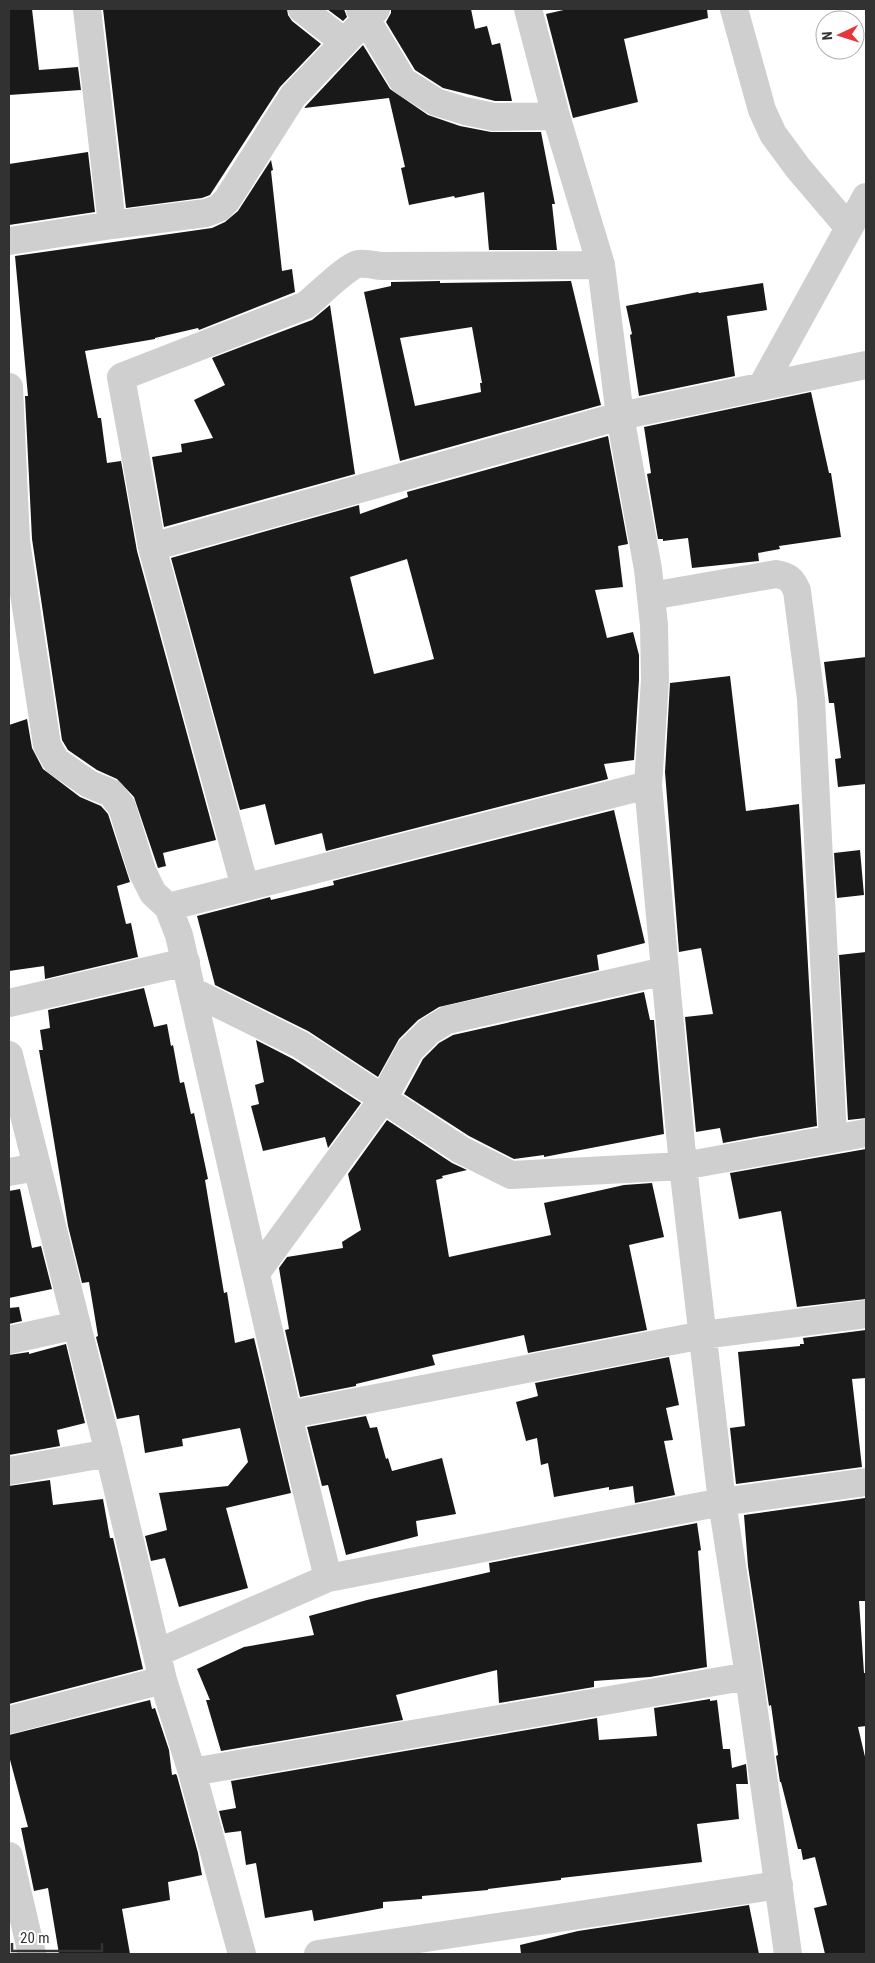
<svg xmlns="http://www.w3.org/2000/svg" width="875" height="1963" font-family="'Roboto Condensed',sans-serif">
<rect width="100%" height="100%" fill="#fff"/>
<!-- building -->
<path fill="#191919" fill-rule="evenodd" d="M9 9H32L39 70 78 67 81 90 9 95Z
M103 9H287L288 15 292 21 321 44 280 87 210 195 202 198 126 208Z
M327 9H344L347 17 343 21Z
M391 9H471L475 29 487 26 492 45 500 43 512 101H495L443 88 415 70 386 22 391 13Z
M568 9H707L708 18 624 39 638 102 573 118 546 14Z
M363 45 390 89 428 115 460 126 491 132H541L555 204H552L557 250H489L484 192 455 198 454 196 409 205 401 168 405 167 389 98 304 108Z
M88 152 95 212 9 225V164Z
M271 160 273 170 271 171 282 271 292 269 295 292 199 330 198 328 155 338V339L85 351 98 418H101L107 463 121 461 137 551 216 840 163 853 166 866 158 868 134 797 117 779 97 770 68 750 62 740 32 539 25 396H28L15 256 212 228 225 222 238 211Z
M440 281V283L571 281 601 405 400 461 364 292 391 286V282ZM472 327 482 383H480L481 392 415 406 400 338Z
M763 283 767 310 727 316 735 376 639 396 630 335 632 334 626 306 698 292 699 293Z
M330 305 355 474 164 527 152 457 182 452 181 444 213 438 194 400 225 385 212 358 312 320Z
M811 392 829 473H831L841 537 779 546 780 549 758 553 759 561 692 568 688 538 663 541V539H658L647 474 651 473 644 427Z
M608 436 628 544 618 546 623 587 595 590 607 638 633 632 639 655V680L634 760 604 764 608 779 326 851 322 833 275 845 265 804 240 810 171 558 359 505 360 514 408 497 407 492ZM407 559 434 659 374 674 350 577Z
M866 657V784L838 787 835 759 841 758 834 703H829L824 662Z
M730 676 746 811 799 804 817 1126 723 1143 720 1128 696 1132 685 1017 713 1014 701 948 679 952 665 772 670 683Z
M27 719 32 748 43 769 80 797 101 806 108 814 130 882 117 886 126 924 131 923 138 957 45 979 44 966 9 971V725Z
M614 810 645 943 597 955 599 970 439 1007 418 1020 399 1039 378 1077 308 1031 215 985 197 916 270 897 271 900 334 885 333 881Z
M860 850 864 895 837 898 834 853Z
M866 952V1118L848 1120 839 955Z
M144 988 154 1027 167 1024 171 1046 173 1045 180 1083 184 1082 191 1114 194 1113 208 1179 205 1180 224 1293 227 1292 235 1343 254 1338 291 1493 226 1508 248 1588 179 1607 165 1558 151 1561 145 1536 167 1530 159 1493 228 1486 248 1462 240 1428 182 1439 183 1446 145 1453 139 1415 117 1419 96 1337 98 1336 89 1282 82 1283 68 1226 39 1050H43L40 1030 50 1028 48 1010Z
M644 992 650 1020H654L664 1134 544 1157V1155L514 1159 469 1136 404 1094 423 1059 439 1043 453 1035Z
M256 1040 293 1059 361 1103 328 1148 325 1137 263 1151 251 1106 259 1104 255 1085 264 1082Z
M387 1120 452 1163 467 1170 442 1176 443 1178 436 1180 449 1257 551 1235 544 1203 624 1185 652 1183 664 1237 629 1245 647 1330 528 1353 524 1335 432 1355 435 1365 356 1384V1386L300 1397 285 1330 289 1329 279 1268 287 1257 343 1248 342 1242 361 1230 348 1174Z
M866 1149V1299L797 1307 781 1211 739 1219 730 1173Z
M20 1189 32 1248 41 1246 52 1289 9 1298V1191Z
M19 1307 22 1321 9 1324V1308Z
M866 1330V1378L852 1379 862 1467 736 1484 730 1428 745 1426 738 1352 800 1346V1344H804L803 1338Z
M66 1344 85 1423 57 1430 60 1446 9 1455V1355L29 1352V1354Z
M669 1357 679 1405 666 1408 673 1440 664 1441 675 1495 635 1503 633 1486 609 1490V1487L554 1497 548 1463 541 1465 537 1438 526 1441 516 1402 538 1396 535 1383Z
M366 1416 370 1428 377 1427 386 1459 388 1458 392 1471 442 1458 456 1514 416 1521 418 1536 346 1555 328 1485 322 1486 307 1427Z
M50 1480 53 1505 103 1499 110 1538H113L143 1669 9 1704V1486Z
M865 1498 866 1601H859L864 1673H866V1726L858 1727 866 1761V1954H825L814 1908 827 1905 815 1857 803 1860 801 1849H798L781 1782H780L776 1756 778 1755 771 1705 769 1706 748 1566 744 1515Z
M697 1523 701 1550 698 1551 707 1667 650 1677 594 1681V1687L499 1703 497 1670 396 1695 403 1720 221 1751 206 1700H210L197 1669 244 1647 314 1635 309 1616 367 1600 490 1572 489 1563Z
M710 1699V1701L717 1700 723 1749H730L732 1768 746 1764 748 1784H736L739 1819 697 1824 702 1862 561 1878V1880L488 1889V1890L422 1896V1899L383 1902V1908L314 1921 312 1910 265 1918 256 1863 246 1865 241 1831 225 1833 219 1811 236 1808 231 1781 597 1718 599 1740 657 1736 654 1708Z
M150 1700 152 1709 155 1708 169 1750 172 1775 176 1774 177 1776 198 1853 202 1875 168 1882 170 1900 122 1909 130 1954H59L48 1888 34 1891 21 1828 28 1827 9 1756V1735Z
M749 1905 759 1954H521L520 1945 578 1931Z"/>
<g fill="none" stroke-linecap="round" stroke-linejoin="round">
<!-- minor -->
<path stroke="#cfcfcf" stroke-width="28" d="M87 9 112 225
M302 9 344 42
M360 9 403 81 436 102 465 111 494 117 556 116
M528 9 556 116 601 265 620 416 648 569 654 625 655 680 648 785 683 1166 722 1502 749 1676 788 1954
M734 9 762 110 773 134 798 168 849 228
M9 241 112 225 206 213 219 208 227 200 293 96 376 9
M762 386 866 197
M9 387 16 541 47 745 56 761 89 784 111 793 122 807 142 871 153 893 168 907 179 935 288 1415 328 1578
M152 547 620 416 866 365
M651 596 776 574C788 576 792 579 797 591L811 699 833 1139
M245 887 152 547 121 377 306 305C315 298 350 264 358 264 365 263 374 265 381 266L601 265
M168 907 648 785
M192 991 301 1045 461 1150 511 1175 683 1166 866 1133
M9 1003 186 962
M9 1055 109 1453 163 1680 192 1772 242 1954
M9 1172 37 1167
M256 1273 383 1099 410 1050 429 1031 447 1020 665 971
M9 1340 77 1325
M288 1415 703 1335 866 1314
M9 1471 109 1453
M157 1653 328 1578 722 1502 866 1482
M9 1720 163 1680
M192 1772 749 1676
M9 1856 32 1954
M318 1954 779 1885"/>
</g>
<!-- border -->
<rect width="875" height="1963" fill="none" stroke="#323232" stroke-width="20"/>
<!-- north arrow -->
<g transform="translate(840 35) rotate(266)"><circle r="24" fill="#ffffff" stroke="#adadad"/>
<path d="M0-4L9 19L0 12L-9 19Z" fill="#e7363b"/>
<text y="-8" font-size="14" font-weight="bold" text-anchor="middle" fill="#323232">N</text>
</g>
<!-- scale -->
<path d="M12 1943v8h90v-8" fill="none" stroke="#323232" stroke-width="2.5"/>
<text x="20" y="1943" font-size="15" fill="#323232" stroke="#ffffff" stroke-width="4" paint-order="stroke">20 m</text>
</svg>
